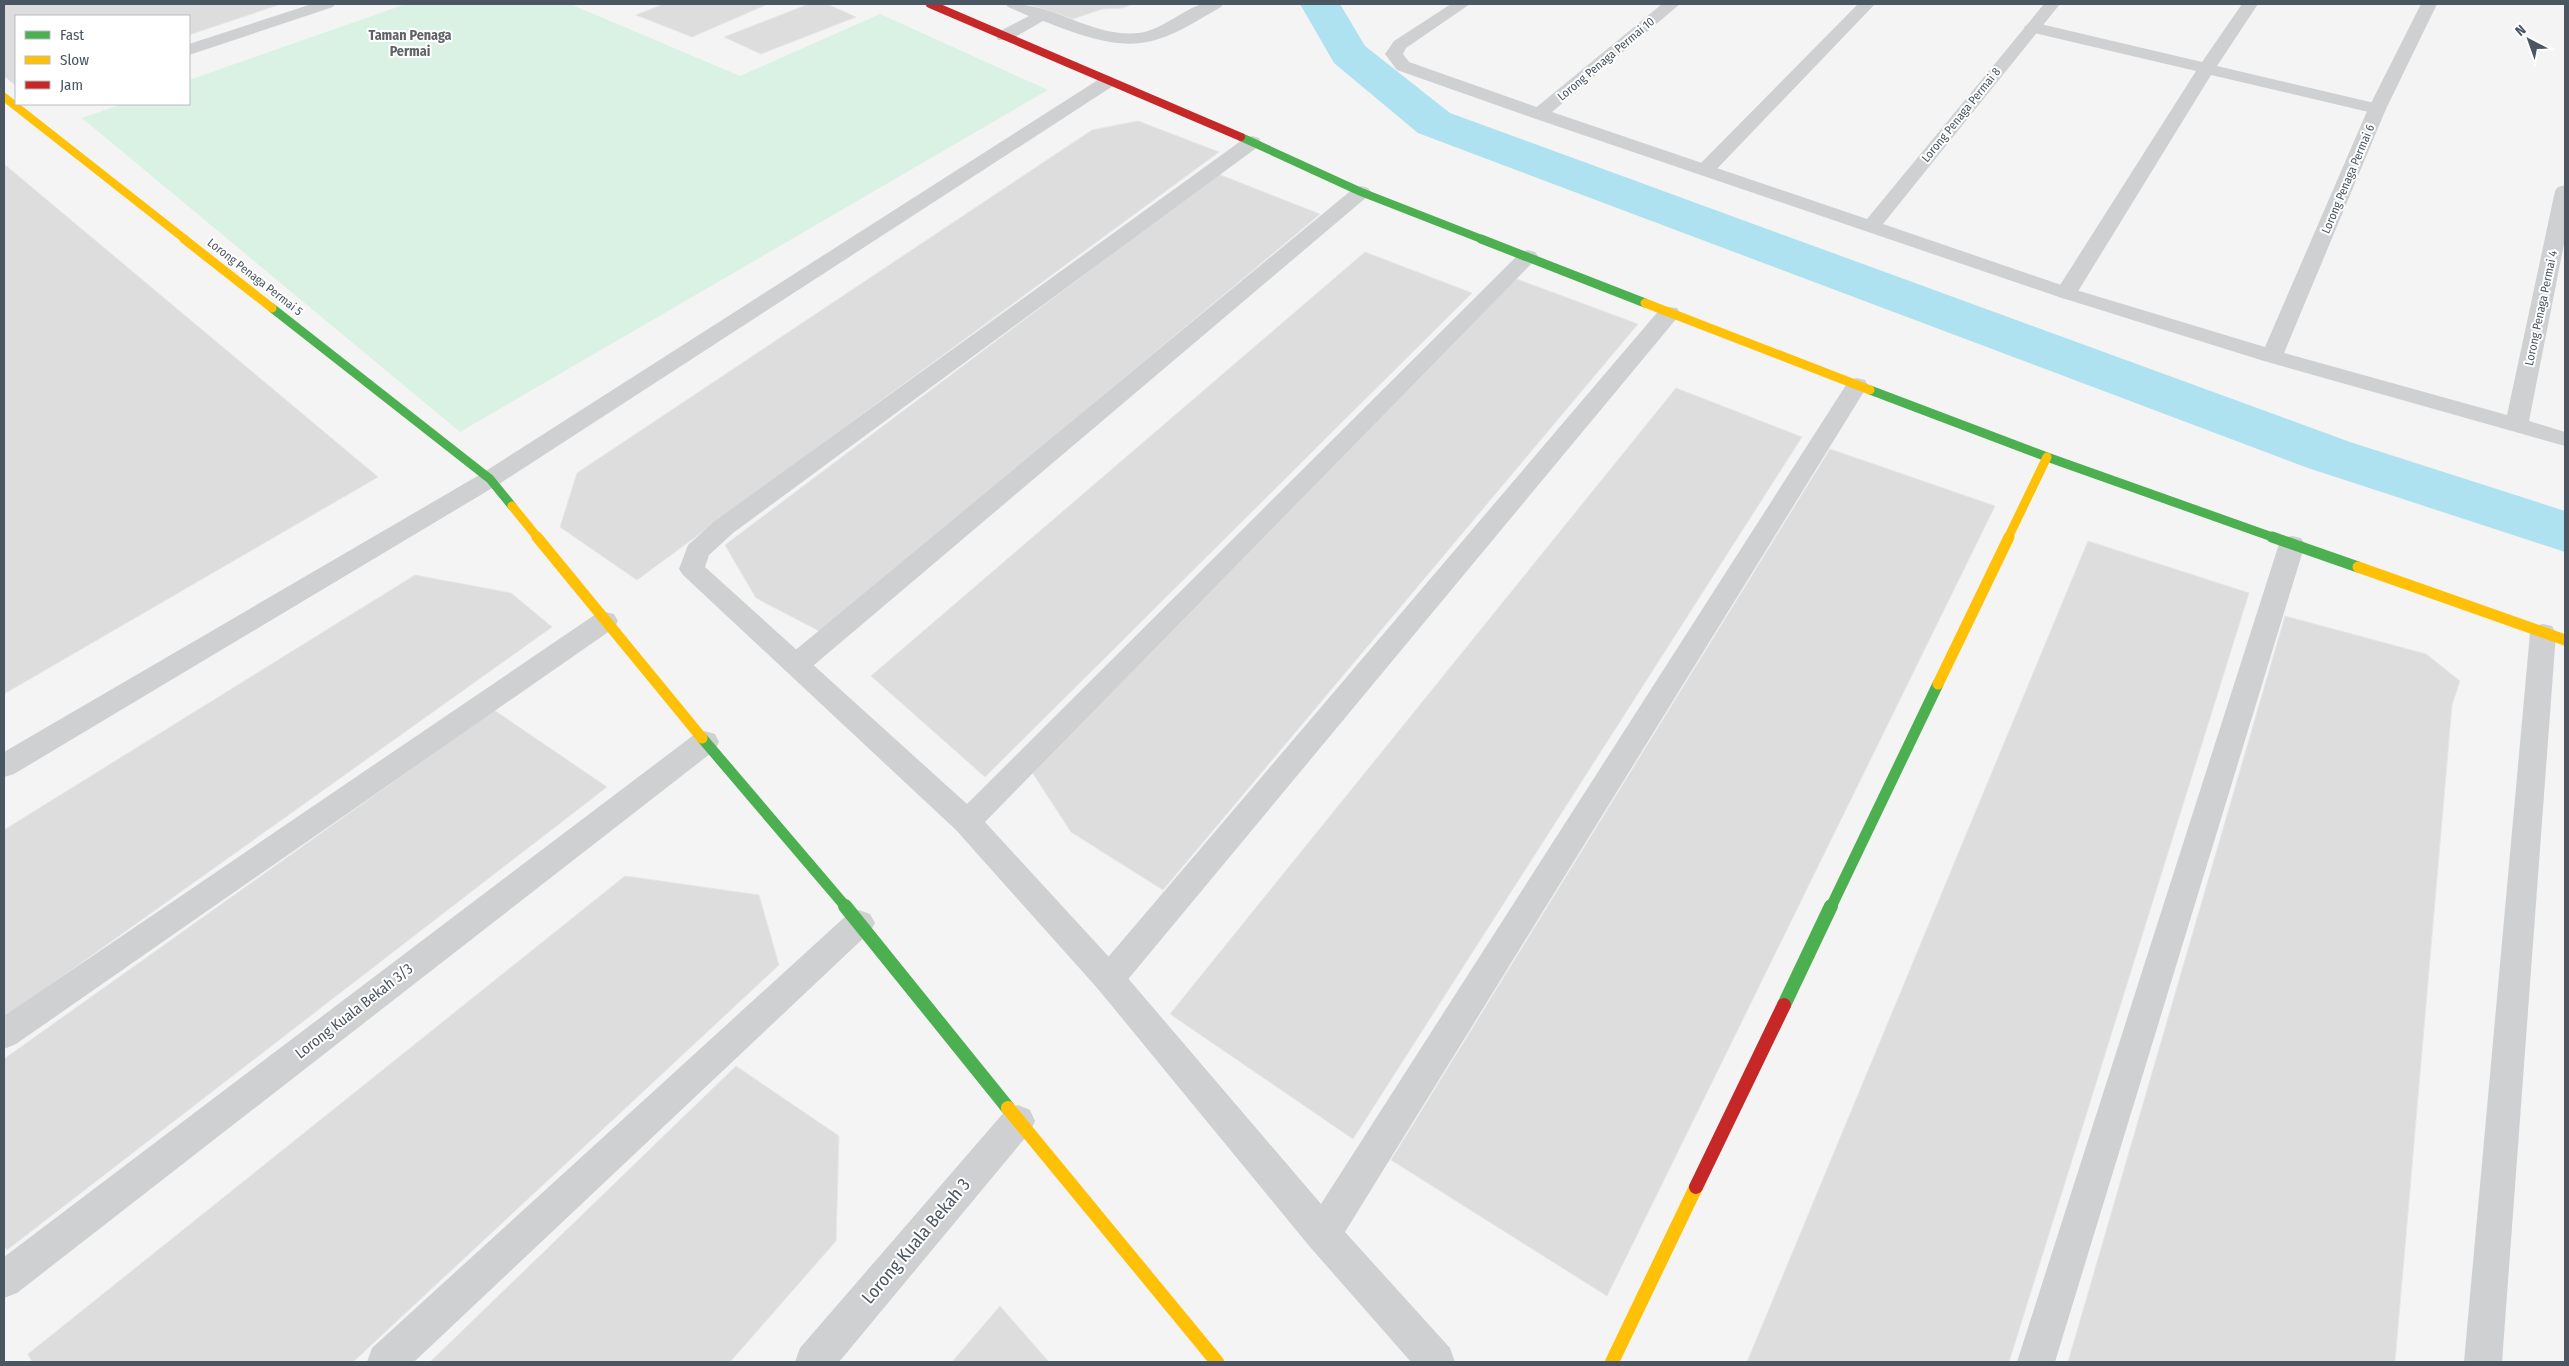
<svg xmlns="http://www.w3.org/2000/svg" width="2569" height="1366" font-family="'Fira Sans Condensed',sans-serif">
<rect width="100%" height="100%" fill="#f4f4f4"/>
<!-- green -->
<path fill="#d9f2e3" d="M406 4H570L740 76 880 14 1048 90 460 432 82 118 122 104H189V80Z"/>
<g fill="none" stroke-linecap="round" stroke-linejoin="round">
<!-- canal -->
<path fill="#aee2f0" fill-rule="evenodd" d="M1300 4H1340L1365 46 1450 113 2350 442 2565 511V552L2308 468 1418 133 1334 63Z"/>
</g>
<!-- building -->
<path fill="#ddddde" stroke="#e5e6e7" d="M4 4H281L189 35V16H16V86L4 76Z
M664 4H768L692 37 636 15Z
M809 4H827L856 17 761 54 724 37Z
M1028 4H1133L1122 8 1102 9 1073 19Z
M1138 121 1219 152 637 580 560 527 577 473 1092 130Z
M4 164 378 477 4 694Z
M1218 174 1320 214 821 632 756 598 725 545Z
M1365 252 1472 293 985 777 871 676Z
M1514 278 1638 324 1163 890 1071 832 1030 769Z
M1676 388 1802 437 1353 1139 1170 1014Z
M1830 449 1995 506 1607 1296 1391 1160Z
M2088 541 2249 593 2009 1362H1747Z
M415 575 511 593 552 627 4 1018V830Z
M2285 616 2426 654 2460 681 2452 705 2395 1362H2068Z
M494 710 607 787 7 1250 4 1245V1059Z
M625 876 759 895 779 965 353 1362H32L28 1354Z
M736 1066 839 1136 836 1241 730 1362H430Z
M1000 1306 1049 1362H952Z"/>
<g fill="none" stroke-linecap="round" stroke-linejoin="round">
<!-- lane -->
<path fill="#ced0d2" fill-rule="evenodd" d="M1006 4C1051 1 1092 38 1138 33 1162 31 1185 7 1204 4 1210 3 1217 4 1223 4L1221 7C1196 21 1169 40 1140 43 1109 47 1072 32 1043 21L1010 40H998L996 36 998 32 1029 16 1008 7Z
M1451 4H1470L1406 48 1403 54 1409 62 1545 110 1548 114 1545 118H1533L1397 70 1385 54 1394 41Z
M1858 4H1875L1712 174H1698L1695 170 1698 166Z
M2242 4H2258L2217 66 2383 105 2386 109 2383 113 2377 114 2211 75 2077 293 2073 297 2066 299 2059 297 2055 293 2196 71 2026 31 2024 27 2032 22 2202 62Z
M1252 136 1259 138 1261 142 1259 146 733 533 709 555 705 567 967 804 1521 252 1528 250 1535 252 1538 256 1535 260 985 822 1120 969 1321 1204 1846 385 1849 380 1857 378 1865 380 1868 385 1345 1232 1450 1348 1455 1362H1411L1310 1247 1098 989 956 830 683 575 679 569 688 545 715 521 1245 138Z
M2292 536 2301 538 2305 544 2055 1362H2017L2279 544 2283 538Z
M605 612 614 614 618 621 614 628 16 1044 4 1049V1016L596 614Z
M859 910 870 914 875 923 870 932 414 1362H367L372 1348 848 914Z"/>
<!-- street -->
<path fill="#ced0d2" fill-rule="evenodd" d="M312 4H335L333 7 189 55V44Z
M1662 4H1680L1552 112 1867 219 2044 4H2060L1883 224 2073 289 2265 347 2368 109 2421 4H2437L2386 109 2284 353 2507 415 2555 191 2558 187 2565 185V239L2529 421 2565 432V446L2264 361 2059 297 1533 118 1530 114 1533 110Z
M1107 77 1113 78 1116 82 1113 86 499 484 14 774 4 777V752L481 474 1101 78Z
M1361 186 1368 188 1371 192 1368 196 807 671 797 674 787 671 783 664 787 657 1354 188Z
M1669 307 1677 308 1680 313 1677 318 1120 989 1109 993 1098 989 1093 979 1098 969 1661 308Z
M2543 624 2552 626 2556 633 2502 1362H2464L2530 633 2534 626Z
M705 731 715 734 719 742 715 750 17 1293 4 1298V1257L695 734Z
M1018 1105 1030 1110 1035 1121 1030 1132 839 1362H795L800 1348 1006 1110Z"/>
<!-- fast-far3 -->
<path stroke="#4caf50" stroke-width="8" d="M1241 137 1361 192 1484 240"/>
<!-- fast-far2 -->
<path stroke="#4caf50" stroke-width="9" d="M1481 239 1645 303
M272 308 490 479 512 506
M1870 390 2047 457 2275 538"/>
<!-- fast-far1 -->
<path stroke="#4caf50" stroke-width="11" d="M2272 537 2358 567
M702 738 846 907
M1831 907 1938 684"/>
<!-- fast -->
<path stroke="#4caf50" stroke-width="14" d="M845 906 1008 1108
M1784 1005 1831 906"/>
<!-- slow-far3 -->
<path stroke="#ffc107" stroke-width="8" d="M4 97 186 240"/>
<!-- slow-far2 -->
<path stroke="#ffc107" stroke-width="9" d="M184 239 272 308
M1645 303 1870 390
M512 506 538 538
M2008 538 2047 457"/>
<!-- slow-far1 -->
<path stroke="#ffc107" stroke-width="11" d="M537 537 702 738
M2358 567 2565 640
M1938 684 2009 537"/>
<!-- slow -->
<path stroke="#ffc107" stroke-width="14" d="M1008 1108 1217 1362
M1612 1362 1696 1187"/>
<!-- jam-far1 -->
<path stroke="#c62828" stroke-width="8" d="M930 4 1241 137"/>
<!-- jam -->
<path stroke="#c62828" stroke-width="14" d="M1696 1187 1784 1005"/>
</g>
<g text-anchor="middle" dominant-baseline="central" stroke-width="4" stroke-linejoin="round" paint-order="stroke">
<!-- far-street labels -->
<g font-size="12" fill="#4a5661" stroke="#fff">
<text transform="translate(1606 59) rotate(-40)">Lorong Penaga Permai 10</text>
<text transform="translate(1961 115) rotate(-51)">Lorong Penaga Permai 8</text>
<text transform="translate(2348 179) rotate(-67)">Lorong Penaga Permai 6</text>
<text transform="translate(255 277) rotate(38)">Lorong Penaga Permai 5</text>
<text transform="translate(2541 308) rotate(-78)">Lorong Penaga Permai 4</text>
</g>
<!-- far-neighbourhood labels -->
<g font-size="14" font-weight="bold" fill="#5f6368" stroke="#fff">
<text x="410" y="35">Taman Penaga<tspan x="410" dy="16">Permai</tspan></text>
</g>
<!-- street labels -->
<g font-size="15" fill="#4a5661" stroke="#fff">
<text transform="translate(354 1011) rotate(-38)">Lorong Kuala Bekah 3/3</text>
</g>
<!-- near-street labels -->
<g font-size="18" fill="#4a5661" stroke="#fff">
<text transform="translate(916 1241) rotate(-50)">Lorong Kuala Bekah 3</text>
</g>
</g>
<!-- border -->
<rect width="2569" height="1366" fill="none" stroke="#4a5661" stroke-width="10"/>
<!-- legend -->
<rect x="15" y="15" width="175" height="90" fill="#ffffff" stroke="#b7bbc0"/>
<rect x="25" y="31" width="25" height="8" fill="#4caf50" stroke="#b7bbc0"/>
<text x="60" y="40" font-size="15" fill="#4a5661">Fast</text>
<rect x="25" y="56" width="25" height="8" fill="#ffc107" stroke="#b7bbc0"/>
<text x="60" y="65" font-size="15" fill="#4a5661">Slow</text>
<rect x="25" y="81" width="25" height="8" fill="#c62828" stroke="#b7bbc0"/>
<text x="60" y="90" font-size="15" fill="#4a5661">Jam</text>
<!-- north arrow -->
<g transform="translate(2529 40) rotate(319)" stroke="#ffffff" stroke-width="4" paint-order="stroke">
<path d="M0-4L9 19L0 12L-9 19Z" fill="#4a5661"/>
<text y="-8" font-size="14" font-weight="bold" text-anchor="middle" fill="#4a5661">N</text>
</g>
</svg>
